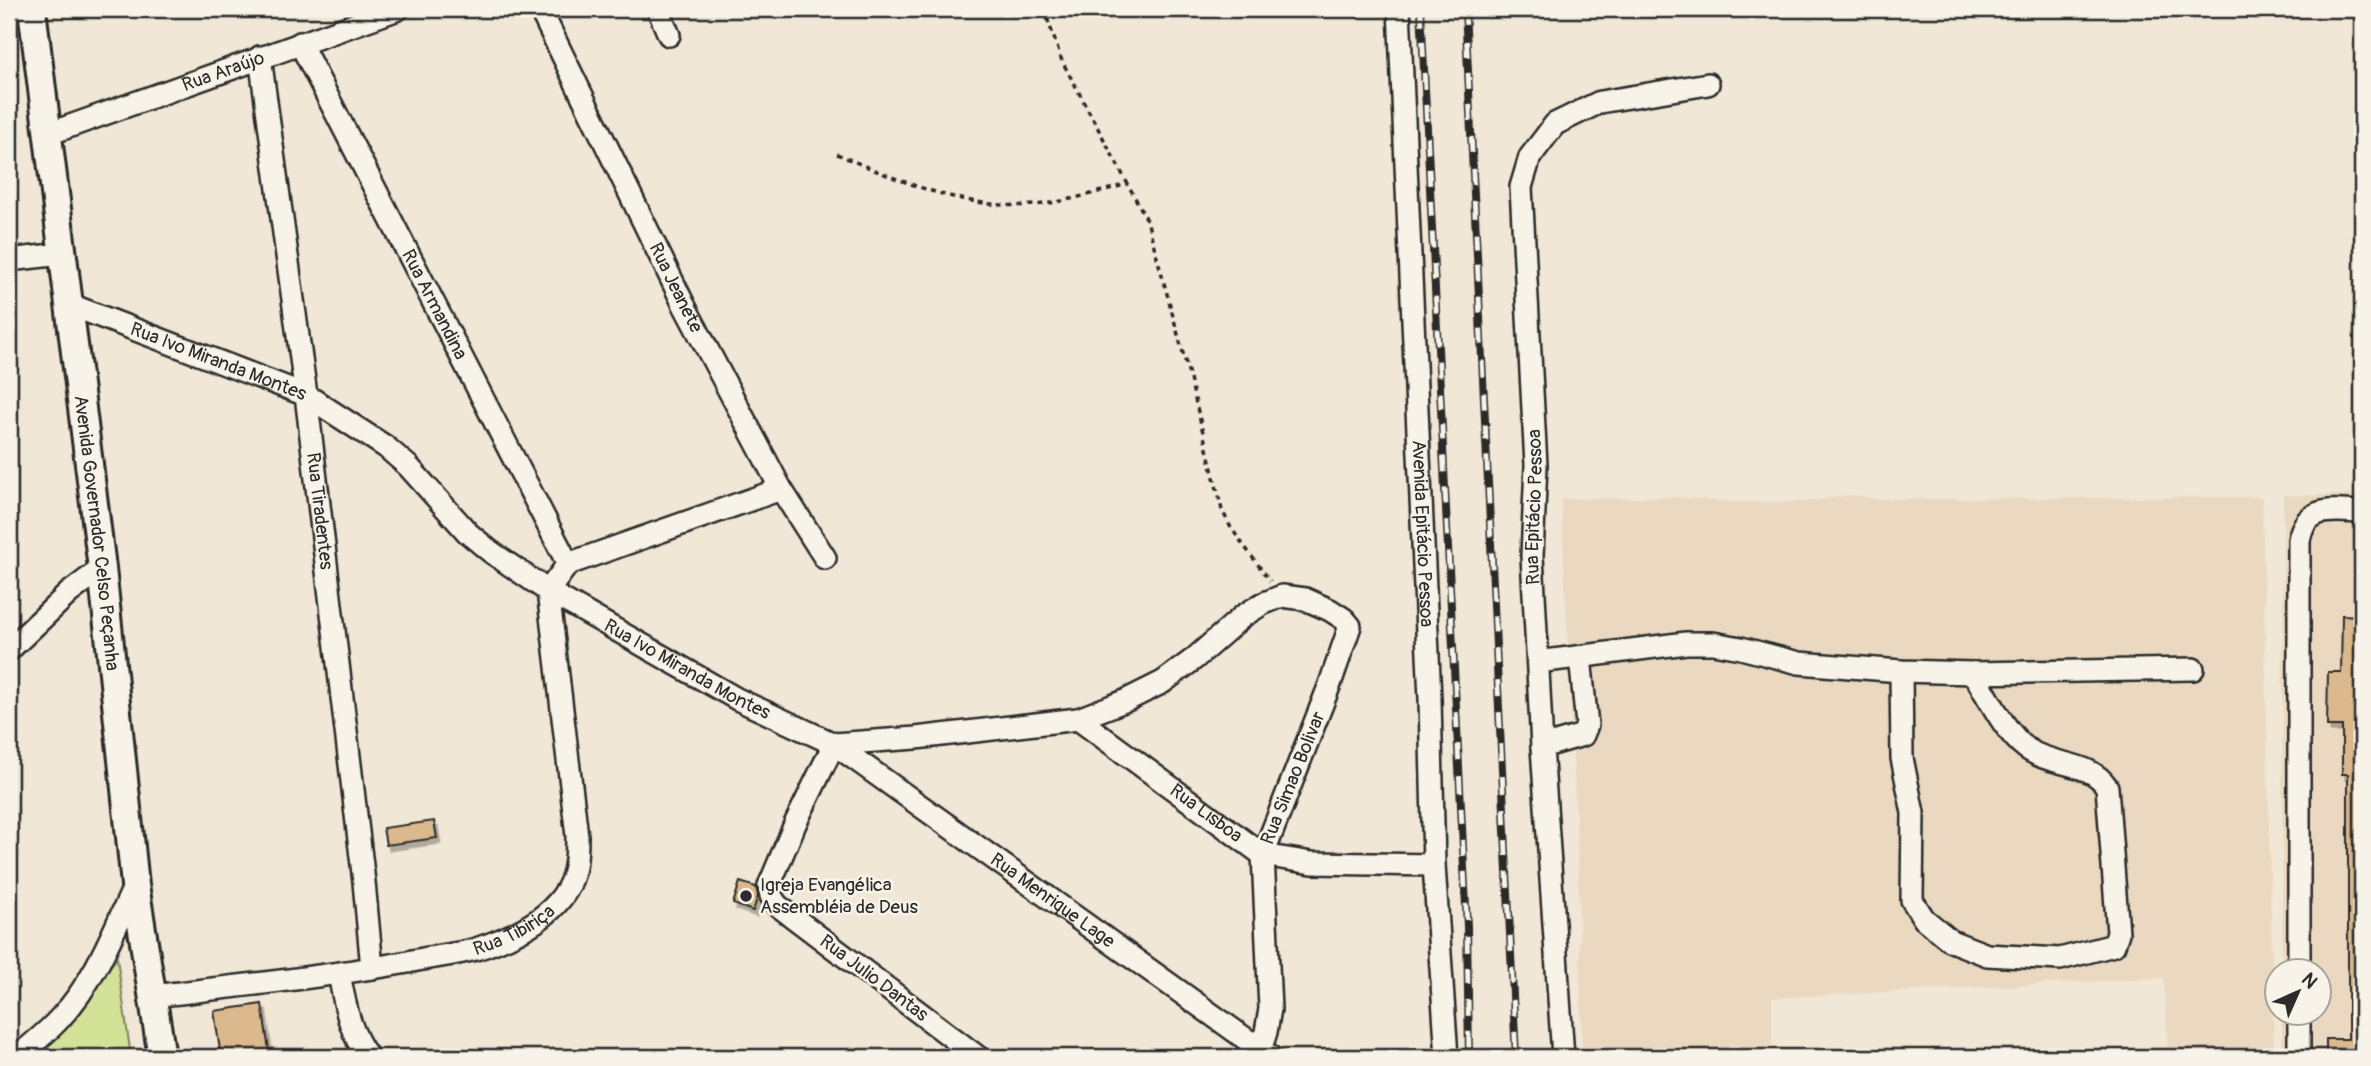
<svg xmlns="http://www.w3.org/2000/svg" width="2371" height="1066" font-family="Pangolin,sans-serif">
<defs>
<filter id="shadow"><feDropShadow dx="3.5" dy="5.5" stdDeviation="0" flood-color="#0004"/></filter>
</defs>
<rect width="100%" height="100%" fill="#f1e7d6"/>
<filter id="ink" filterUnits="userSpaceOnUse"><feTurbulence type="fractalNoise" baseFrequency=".0143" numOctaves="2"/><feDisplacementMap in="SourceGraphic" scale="14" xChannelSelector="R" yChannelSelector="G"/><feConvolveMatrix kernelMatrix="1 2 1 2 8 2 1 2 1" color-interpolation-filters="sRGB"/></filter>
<g filter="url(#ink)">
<!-- built -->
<path fill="#ead9c0" d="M1852 495 1877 499 2262 497 2274 1057H2168L2164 978 1772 998V1057H1582L1578 863 1561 499 1676 497 1729 502H1805Z
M2283 495H2362V1057H2282V1014H2318V972L2282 971Z"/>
<!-- green -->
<path fill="#d3e296" stroke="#7f8660" stroke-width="2" d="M117 958 131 1057H37Z"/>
<!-- building -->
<path fill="#dbb88d" stroke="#2b2b2b" stroke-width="2" filter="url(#shadow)" d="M2342 615 2362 616V1057H2326V1039H2348V774H2342V726H2327L2328 672H2341Z
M434 821 437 838 386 845 383 828Z
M740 882 756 887 758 896 753 911 733 904Z
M262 1004 270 1057H221L214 1011Z"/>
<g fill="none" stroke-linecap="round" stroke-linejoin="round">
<!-- minor casing -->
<g stroke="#2b2b2b" stroke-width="26">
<g id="minor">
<path id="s1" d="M540 9 684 305 781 489 825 558"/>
<path d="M658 9 669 35"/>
<path id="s2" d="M1399 9 1430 699 1434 865 1447 1057"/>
<path id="s3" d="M300 43 568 564"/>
<path id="s4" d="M260 57 306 395 364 882 372 968"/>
<path id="s5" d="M48 134 398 9"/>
<path d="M9 260 61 254"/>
<path id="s6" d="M68 304 306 395 386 447 408 466 468 533 491 552 548 591 737 699 834 744 916 738 1078 719 1127 700 1163 682 1194 659 1243 616 1262 604 1282 596 1305 599 1330 610 1344 619 1350 626 1330 684 1263 855 1270 1009 1266 1032 1258 1057"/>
<path d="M9 650 69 593 102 568"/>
<path d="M1538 662 1686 643H1713L1741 648 1799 663 1901 671 1973 673 2193 669"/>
<path d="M1901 671 1902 758 1913 813 1912 900 1924 919 1951 941 1987 955 2060 959 2114 945 2118 933 2107 787C2090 760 2051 767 2026 748 2003 730 1989 697 1973 673"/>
<path id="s7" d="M1078 719 1263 855 1312 863 1434 865"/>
<path d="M1542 747 1583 735 1587 725 1580 657"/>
<path d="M2299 972V540C2306 504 2333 511 2362 512"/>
<path d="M339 974C345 1004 349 1032 368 1057"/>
<path id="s8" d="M153 996C238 986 324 977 408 962 430 957 455 955 476 949 507 939 543 923 562 897 576 879 577 858 577 836L548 591 568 564 781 489"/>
<path d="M17 1057C32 1044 48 1032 61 1017 95 981 114 930 135 885"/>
<path id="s9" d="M978 1057 777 905 771 896 769 886 795 824 834 744 1271 1057"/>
<path id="s10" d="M1563 1057 1542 747 1532 556 1536 465 1521 187 1530 157 1555 124 1600 102 1708 84"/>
<path d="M2299 1057V1014"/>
</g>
</g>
<!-- major casing -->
<g stroke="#2b2b2b" stroke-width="32">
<g id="major">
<path id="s11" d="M32 9 102 568 135 885 162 1057"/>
</g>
</g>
<!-- path -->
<path stroke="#2b2b2b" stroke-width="3.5" stroke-dasharray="5 5" stroke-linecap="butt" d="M1044 9 1062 61 1147 220 1190 379 1222 510 1231 528 1270 581
M837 154C902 182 972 213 1044 204 1072 200 1101 191 1128 184"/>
<!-- minor -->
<use href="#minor" stroke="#f7f3e8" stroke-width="21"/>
<!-- major -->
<use href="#major" stroke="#f7f3e8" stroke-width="26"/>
<!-- rail casing -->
<g stroke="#2b2b2b" stroke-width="8">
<path id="rail" d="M1421 9 1467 927 1469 1057
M1465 9 1516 1057"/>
</g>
<!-- rail -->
<use href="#rail" stroke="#f7f3e8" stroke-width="5" stroke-dasharray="16" stroke-linecap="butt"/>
</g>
</g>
<!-- markers -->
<circle fill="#2b2b2b" stroke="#f7f3e8" stroke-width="2.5" cx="746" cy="896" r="7"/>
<g text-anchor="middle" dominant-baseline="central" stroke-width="5" stroke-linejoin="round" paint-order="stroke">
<!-- street labels -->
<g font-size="19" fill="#2b2b2b" stroke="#f7f3e8">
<text stroke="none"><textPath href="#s5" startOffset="186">Rua Araújo</textPath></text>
<text stroke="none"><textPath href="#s1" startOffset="310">Rua Jeanete</textPath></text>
<text stroke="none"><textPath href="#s3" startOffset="294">Rua Armandina</textPath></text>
<text stroke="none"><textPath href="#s6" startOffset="161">Rua Ivo Miranda Montes</textPath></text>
<text stroke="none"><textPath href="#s10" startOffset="551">Rua Epitácio Pessoa</textPath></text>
<text stroke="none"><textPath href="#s4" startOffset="458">Rua Tiradentes</textPath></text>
<text stroke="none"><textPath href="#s11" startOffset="528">Avenida Governador Celso Peçanha</textPath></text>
<text stroke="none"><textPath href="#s2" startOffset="525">Avenida Epitácio Pessoa</textPath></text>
<text stroke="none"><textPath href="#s6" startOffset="728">Rua Ivo Miranda Montes</textPath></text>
<text transform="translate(1293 778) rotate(-68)">Rua Simao Bolivar</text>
<text stroke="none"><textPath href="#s7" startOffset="159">Rua Lisboa</textPath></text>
<text stroke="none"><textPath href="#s9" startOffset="698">Rua Menrique Lage</textPath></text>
<text stroke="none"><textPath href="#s8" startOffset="369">Rua Tibiriça</textPath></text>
<text transform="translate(874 978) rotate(37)">Rua Julio Dantas</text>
</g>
<!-- poi labels -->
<g font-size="19" fill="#2b2b2b" stroke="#f7f3e8" text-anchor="start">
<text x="760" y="885">Igreja Evangélica<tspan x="760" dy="22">Assembléia de Deus</tspan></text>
</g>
</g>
<!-- margin -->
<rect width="2371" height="1066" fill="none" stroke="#f7f3e8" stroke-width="35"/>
<rect x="18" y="18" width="2336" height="1031" fill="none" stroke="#2b2b2b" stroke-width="2.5" filter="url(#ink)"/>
<!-- north arrow -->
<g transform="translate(2298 992) rotate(45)"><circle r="33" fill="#f7f3e8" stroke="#a5a39c" stroke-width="2"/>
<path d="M0-5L12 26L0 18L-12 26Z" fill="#2b2b2b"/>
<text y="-10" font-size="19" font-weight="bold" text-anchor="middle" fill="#2b2b2b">N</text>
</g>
</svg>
